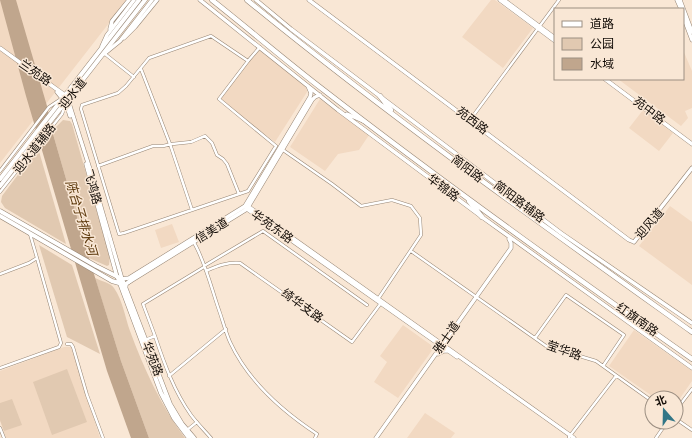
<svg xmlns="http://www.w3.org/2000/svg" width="692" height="438" font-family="Signika,'Noto Sans SC',sans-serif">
<rect width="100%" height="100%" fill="#f9e7d5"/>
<!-- built -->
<path fill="#f2d9c2" d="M0 0H127L0 163Z
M491 0H495L533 28 503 68 462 37Z
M259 48 305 86 307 90V92L275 142 218 99Z
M683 50 692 71V108L685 111 688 118 681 126 618 79H683Z
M320 99 369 135 359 150 338 154 325 171 290 147Z
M643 110 673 133 659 151 629 128Z
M670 206 692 222V285L639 246Z
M172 224 179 242 161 248 155 230Z
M403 325 431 345 433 349 398 398 374 382 387 362 380 356Z
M634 330 692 371V381L676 404V398H655L609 366Z
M64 347H71L100 438H6L0 421V371Z
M425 413 455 433 451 438H407Z"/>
<!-- green -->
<path fill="#e1c9b1" d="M63 120 70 121 72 124 110 257 109 265 107 266 89 258 53 134 55 128Z
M38 148 66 244 5 208 1 202 2 196Z
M39 245 72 265 100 354 67 337Z
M95 278C101 281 111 283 114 288 123 301 125 317 130 331 144 369 161 406 185 438H149L121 361Z
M67 369 87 422 52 435 33 382Z
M12 399 22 425 4 431 0 420V403Z"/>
<!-- water -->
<path fill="#c0a68d" d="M0 0H16L47 106 53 134 89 258 121 361 149 438H131L107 371 26 96Z"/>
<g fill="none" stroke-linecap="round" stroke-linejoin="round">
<!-- minor casing -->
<g stroke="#978675" stroke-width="3.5">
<path id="minor" d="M211 36 248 61 219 99 276 146 248 191 124 233 119 234 81 109 82 105 118 93 126 86 149 58Z
M105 54 134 77
M248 61 260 47
M141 69 170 144 192 210
M470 120 559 0
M283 150 332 184 361 206 392 200 411 206 420 218 421 235 378 299
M98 166 153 146H163L172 144 191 142 205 136 212 143 217 155 223 159 227 164 239 194
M0 171 49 107 61 99
M0 192 62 114 66 103
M193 241C205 260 212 291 220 313 223 322 226 333 230 342 248 381 282 411 317 434L315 438
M411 251 546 346 596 361 652 401
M204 266 263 231 367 305
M206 271C217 266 227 262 240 263L352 342 381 303
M0 274 29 263 37 258 30 234
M155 336C164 363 174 391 191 415 197 423 204 430 211 438
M535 338 566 295 624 335 603 366
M145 340 155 336 143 304 204 267
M67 344H71L73 347 87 395 103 438
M0 368 59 347 61 343 37 258
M169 376 226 329
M676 410 692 389
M676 419 692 430
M0 428 4 438
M187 430 197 422
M569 437 616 376
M656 438 667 422"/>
</g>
<!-- tertiary casing -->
<g stroke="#978675" stroke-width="4.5">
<path id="tertiary" d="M200 0 338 110 482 217 692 368
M256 0 291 29 561 233 692 323
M309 0 629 240 634 242
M500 0 555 41
M504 0 555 38
M677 0 681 9
M680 0 692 32
M683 16 692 40
M110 29 112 21 129 0
M124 38 135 27 157 0
M102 46 107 35 134 0
M0 48 55 88 65 95 68 100 89 166 122 279 129 278 245 206 310 97 311 93 308 86
M104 54 120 41 152 0
M605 79 692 144
M57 92 66 103 70 116
M347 114 363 121
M86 164 117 277
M245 206 249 207 574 438
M245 206 247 209 457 357
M634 242 692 168
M129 282 247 209 312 100 315 97 320 95
M438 354 444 351H448
M376 438 511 248V243L509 239"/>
</g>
<!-- secondary casing -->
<g stroke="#978675" stroke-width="5">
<path id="secondary" d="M0 179 139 0
M0 186 145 0
M0 211 96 266 122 279 170 404 182 424 194 438
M0 216 112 281 119 283
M118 278 161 393 174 418 189 438
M125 289 126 284 130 281"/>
</g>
<!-- trunk casing -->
<g stroke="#978675" stroke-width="5.5">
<path id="trunk" d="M212 0C250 30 287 62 325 91 445 184 568 272 692 359
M247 0C390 117 541 224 692 332
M380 96 391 110
M469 201 482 217"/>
</g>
<!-- minor -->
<use href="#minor" stroke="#fff" stroke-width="2.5"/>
<!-- tertiary -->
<use href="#tertiary" stroke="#fff" stroke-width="3.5"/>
<!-- secondary -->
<use href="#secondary" stroke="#fff" stroke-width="4"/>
<!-- trunk -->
<use href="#trunk" stroke="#fff" stroke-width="4.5"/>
</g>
<g text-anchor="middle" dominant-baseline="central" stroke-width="3" stroke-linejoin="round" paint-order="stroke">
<!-- street labels -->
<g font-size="12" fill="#100a05" stroke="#f9e7d5">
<text transform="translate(35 73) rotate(35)">兰苑路</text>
<text transform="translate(73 94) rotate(-52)">迎水道</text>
<text transform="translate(649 111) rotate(37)">苑中路</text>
<text transform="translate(472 121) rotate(37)">苑西路</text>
<text transform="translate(35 149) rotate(-52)">迎水道辅路</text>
<text transform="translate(467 169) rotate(37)">简阳路</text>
<text transform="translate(92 187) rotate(74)">飞鸿路</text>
<text transform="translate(443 188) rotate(37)">华锦路</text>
<text transform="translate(519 202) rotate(37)">简阳路辅路</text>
<text transform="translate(650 224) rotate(-49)">迎风道</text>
<text transform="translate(272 227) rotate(35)">华苑东路</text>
<text transform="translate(212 231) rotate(-32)">信美道</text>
<text transform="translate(302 306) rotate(36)">绮华支路</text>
<text transform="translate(637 320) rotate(35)">红旗南路</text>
<text transform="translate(447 338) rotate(-55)">雅士道</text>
<text transform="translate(564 351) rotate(19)">莹华路</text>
<text transform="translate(152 359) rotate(69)">华苑路</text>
</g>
<!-- water labels -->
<g font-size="13" font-style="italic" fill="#5b370a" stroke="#f9e7d5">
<text transform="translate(81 218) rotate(73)">陈台子排水河</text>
</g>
</g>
<!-- legend -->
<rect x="554" y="8" width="130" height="72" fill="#f9e7d5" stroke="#9c8f82"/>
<rect x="562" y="21" width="20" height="6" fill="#ffffff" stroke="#9c8f82"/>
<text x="590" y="28" font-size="12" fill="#100a05">道路</text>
<rect x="562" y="38" width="20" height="12" fill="#e1c9b1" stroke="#9c8f82"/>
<text x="590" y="48" font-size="12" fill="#100a05">公园</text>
<rect x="562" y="58" width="20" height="12" fill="#c0a68d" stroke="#9c8f82"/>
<text x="590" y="68" font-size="12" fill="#100a05">水域</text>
<!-- north arrow -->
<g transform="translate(664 410) rotate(340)"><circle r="19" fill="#f9e7d5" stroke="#9c8f82"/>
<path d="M0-3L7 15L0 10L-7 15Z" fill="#327686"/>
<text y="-6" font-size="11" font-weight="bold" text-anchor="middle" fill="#100a05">北</text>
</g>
</svg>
